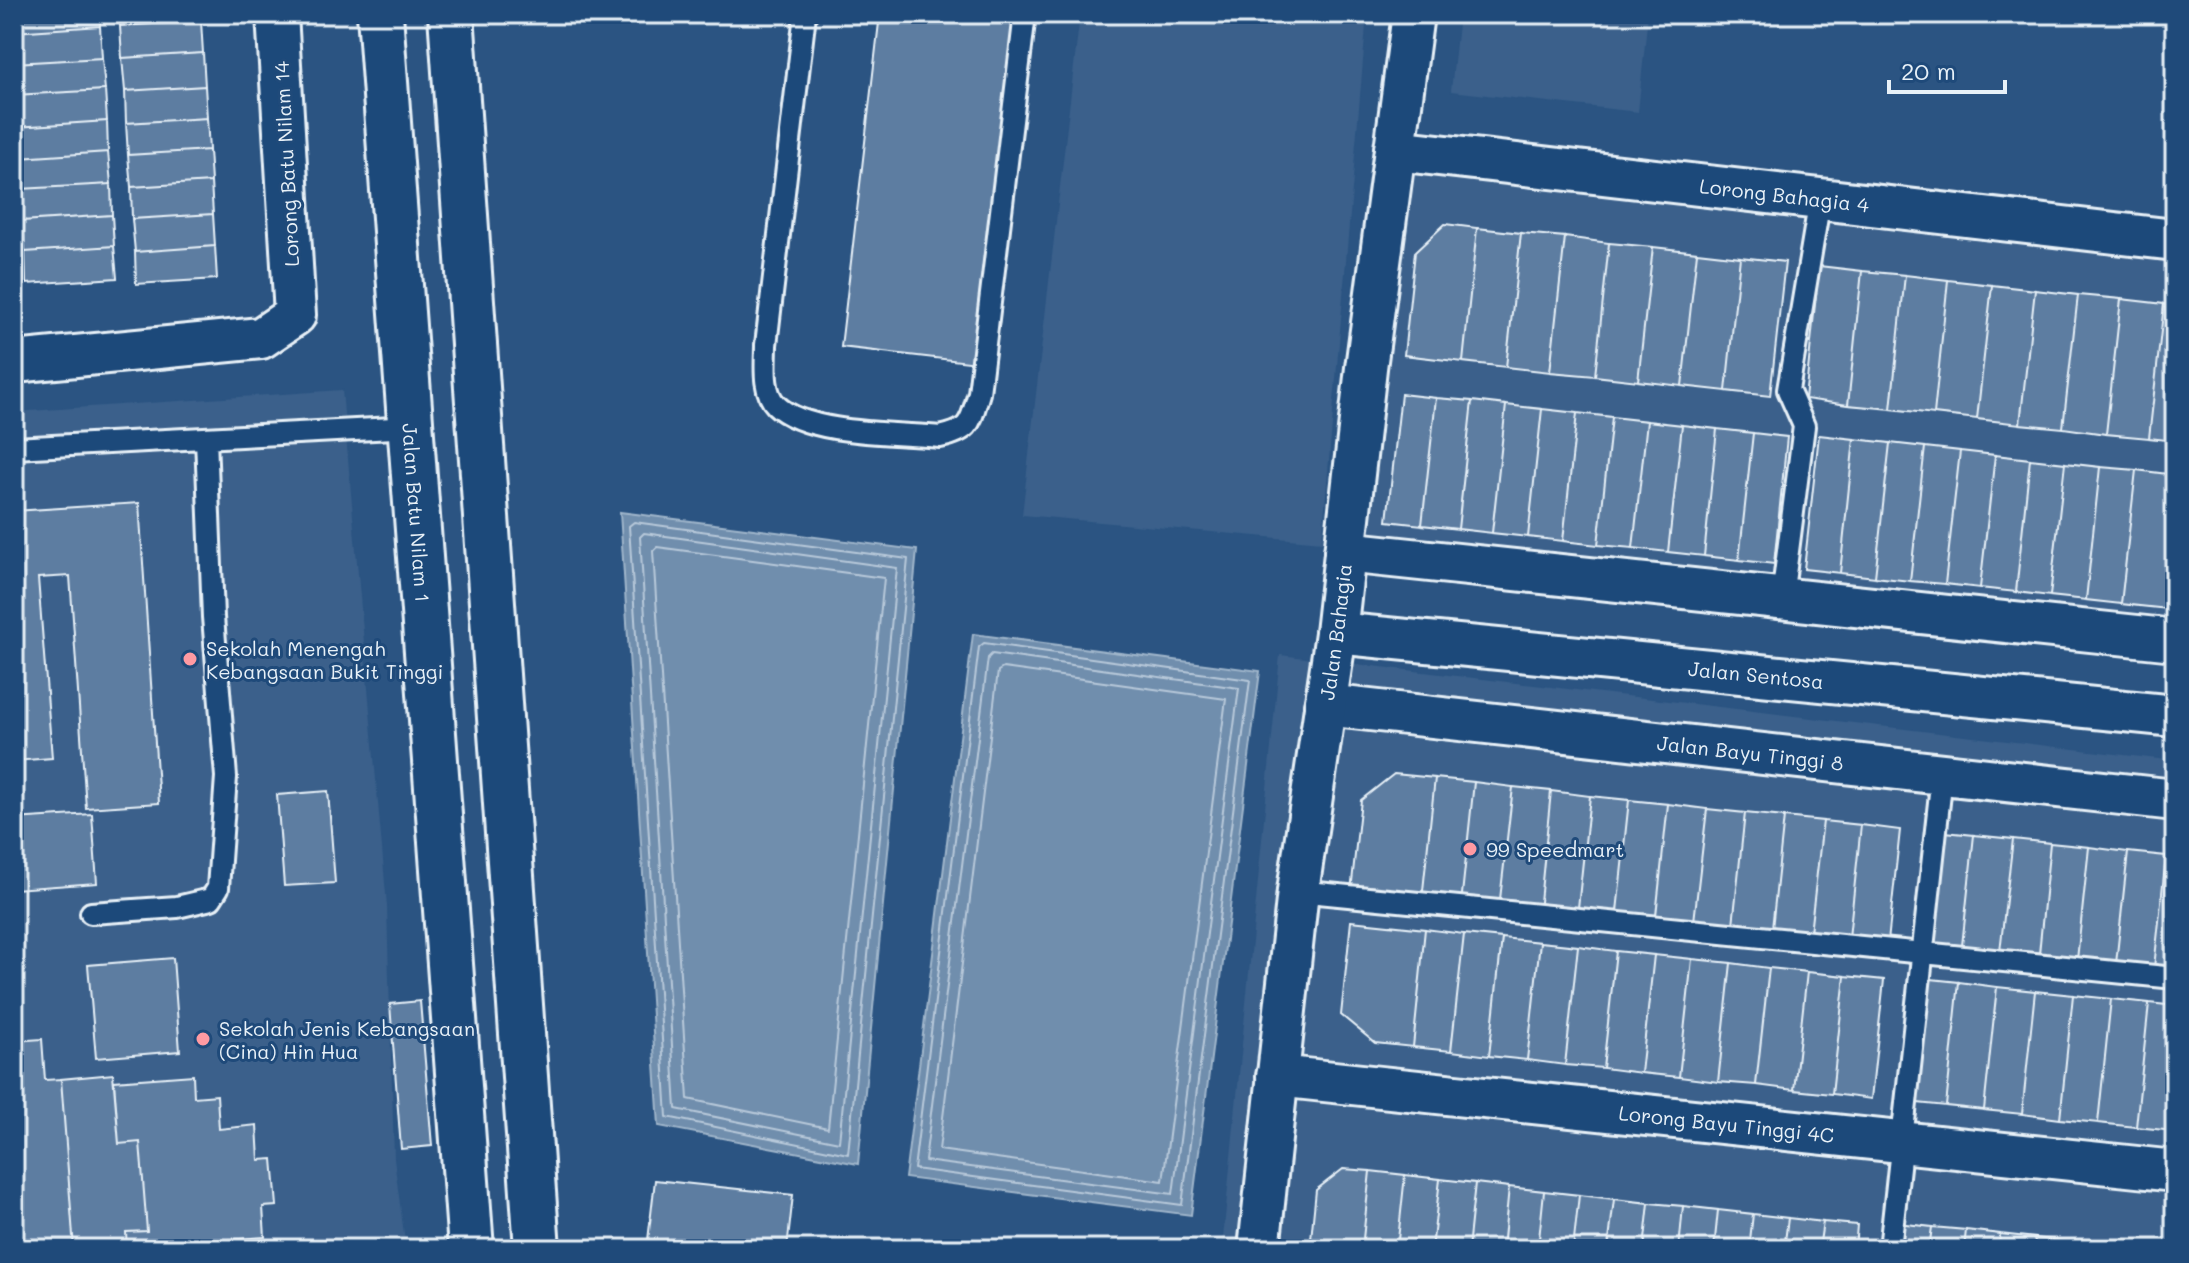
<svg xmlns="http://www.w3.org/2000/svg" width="2189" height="1263" font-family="Mali,sans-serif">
<rect width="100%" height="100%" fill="#2b5482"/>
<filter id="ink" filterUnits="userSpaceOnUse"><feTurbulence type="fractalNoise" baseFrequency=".0125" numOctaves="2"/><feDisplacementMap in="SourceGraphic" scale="16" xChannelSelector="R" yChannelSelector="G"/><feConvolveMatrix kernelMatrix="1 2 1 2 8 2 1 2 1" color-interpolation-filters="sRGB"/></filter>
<g filter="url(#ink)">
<!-- built -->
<path fill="#3a608b" d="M1080 14H1367L1322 542 1022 515Z
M1459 14H1648L1638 112 1451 91Z
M1409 167 2175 256V622L1365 537Z
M342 390 387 906 394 1159 406 1249H14V412Z
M1280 655 2175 761V1249H1222Z"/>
<!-- water -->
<path fill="#708ead" stroke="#a0b6cb" stroke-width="2" d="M620 512 917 550 858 1164 659 1126Z
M973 634 1260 671 1191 1215 905 1178Z"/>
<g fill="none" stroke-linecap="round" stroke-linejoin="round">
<!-- shore -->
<path stroke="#b8c9da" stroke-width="2" d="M634 522 908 559 848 1154 667 1117 629 526Z
M644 533 897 568 839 1142 676 1109 640 537Z
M657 547 884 578 828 1128 688 1099 653 551Z
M984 643 1250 680 1182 1205 914 1169 979 647Z
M992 654 1239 688 1173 1194 925 1161 988 658Z
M1003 668 1226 699 1163 1181 939 1150 998 671Z"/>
</g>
<!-- building -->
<path fill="#5d7da1" stroke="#e8f1f8" stroke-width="2" d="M14 14H100V26L14 32Z
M119 14H200L201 21 120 26Z
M880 14H1018L977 363 841 347Z
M201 21 203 53 122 58 120 26Z
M100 26 102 58 14 63V32Z
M203 53 205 86 125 91 122 58Z
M102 58 105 90 14 95V63Z
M205 86 207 118 126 123 125 91Z
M105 90 107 121 16 127 14 95Z
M207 118 209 150 128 155 126 123Z
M107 121 108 152 19 158 16 127Z
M209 150 211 182 131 187 128 155Z
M108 152 111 184 20 189 19 158Z
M211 182 213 214 132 219 131 187Z
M111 184 112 215 22 221 20 189Z
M213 214 215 246 135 252 132 219Z
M112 215 114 246 25 252 22 221Z
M1445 224 1477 228 1463 362 1404 355 1415 252Z
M1477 228 1521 233 1506 367 1463 362Z
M1521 233 1565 237 1550 372 1506 367Z
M1565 237 1609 243 1595 376 1550 372Z
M1609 243 1653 247 1638 381 1595 376Z
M114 246 117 278 26 284 25 252Z
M215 246 217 279 136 284 135 252Z
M1653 247 1697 252 1682 386 1638 381Z
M1697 252 1740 257 1726 391 1682 386Z
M1740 257 1785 262 1770 396 1726 391Z
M1819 266 1862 271 1848 405 1805 399Z
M1862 271 1905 275 1891 409 1848 405Z
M1905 275 1948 280 1934 414 1891 409Z
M1948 280 1992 285 1977 419 1934 414Z
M1992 285 2035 290 2020 424 1977 419Z
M2035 290 2078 295 2063 428 2020 424Z
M2078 295 2121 299 2106 434 2063 428Z
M2121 299 2164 304 2149 438 2106 434Z
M2164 304 2175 305V441L2149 438Z
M1401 394 1436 398 1422 525 1387 521Z
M1436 398 1472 401 1458 529 1422 525Z
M1472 401 1506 405 1492 533 1458 529Z
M1506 405 1542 409 1528 537 1492 533Z
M1542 409 1577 413 1563 541 1528 537Z
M1577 413 1612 417 1598 545 1563 541Z
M1612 417 1647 421 1633 548 1598 545Z
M1647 421 1682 425 1668 552 1633 548Z
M1682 425 1717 429 1704 556 1668 552Z
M1717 429 1753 433 1739 560 1704 556Z
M1753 433 1787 437 1774 564 1739 560Z
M1819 435 1854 439 1840 573 1804 569Z
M1854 439 1890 443 1875 577 1840 573Z
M1890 443 1925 447 1910 581 1875 577Z
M1925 447 1960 451 1945 584 1910 581Z
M1960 451 1995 455 1980 588 1945 584Z
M1995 455 2030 459 2016 592 1980 588Z
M2030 459 2065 463 2050 596 2016 592Z
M2065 463 2100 467 2086 600 2050 596Z
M2100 467 2136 470 2121 604 2086 600Z
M2136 470 2175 475V604L2168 609 2121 604Z
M139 503 159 803 86 808 70 576 38 578 52 758 14 761V511Z
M1394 774 1435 778 1422 900 1351 891 1361 800Z
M1435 778 1474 782 1461 904 1422 900Z
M1474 782 1513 787 1499 908 1461 904Z
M1513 787 1551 791 1539 912 1499 908Z
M328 791 335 883 284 886 277 795Z
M1551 791 1590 796 1577 917 1539 912Z
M1590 796 1629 800 1616 921 1577 917Z
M1629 800 1668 804 1655 925 1616 921Z
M1668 804 1707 809 1693 930 1655 925Z
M1707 809 1745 813 1732 934 1693 930Z
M1745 813 1784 817 1771 938 1732 934Z
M92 814 97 883 14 889V819Z
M1784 817 1823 821 1809 942 1771 938Z
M1823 821 1861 825 1848 947 1809 942Z
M1861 825 1900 830 1887 951 1848 947Z
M1935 831 1974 835 1961 955 1922 951Z
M1974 835 2013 839 1999 960 1961 955Z
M2013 839 2050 843 2038 964 1999 960Z
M2050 843 2089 847 2076 969 2038 964Z
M2089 847 2128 852 2115 973 2076 969Z
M2128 852 2166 856 2153 977 2115 973Z
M2166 856 2175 857V979L2153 977Z
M1351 921 1425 929 1413 1047 1375 1043 1341 1015Z
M1425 929 1464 934 1451 1051 1413 1047Z
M1464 934 1502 938 1489 1056 1451 1051Z
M1502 938 1540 942 1527 1060 1489 1056Z
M1540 942 1578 946 1565 1065 1527 1060Z
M1578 946 1616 951 1603 1068 1565 1065Z
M1616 951 1654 955 1641 1073 1603 1068Z
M1654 955 1692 959 1679 1077 1641 1073Z
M173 958 180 1051 96 1058 88 965Z
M1692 959 1731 963 1718 1082 1679 1077Z
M1731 963 1769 968 1756 1085 1718 1082Z
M1769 968 1807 972 1794 1090 1756 1085Z
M1807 972 1845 976 1832 1094 1794 1090Z
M1845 976 1884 980 1871 1099 1832 1094Z
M1921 978 1959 982 1946 1106 1908 1102Z
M1959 982 1997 987 1984 1110 1946 1106Z
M1997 987 2035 991 2022 1114 1984 1110Z
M2035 991 2073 995 2060 1119 2022 1114Z
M2073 995 2111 999 2098 1123 2060 1119Z
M2111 999 2149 1003 2136 1127 2098 1123Z
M420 1001 432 1146 401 1149 390 1004Z
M2149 1003 2175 1006 2174 1131 2136 1127Z
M42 1039 45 1080 61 1079 74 1249H14V1041Z
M113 1074 119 1144 140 1142 147 1231 126 1232 127 1249H74L61 1079Z
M193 1075 194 1097 217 1095 219 1129 257 1125 259 1160 273 1159 277 1206 263 1207 265 1237 228 1240 229 1249H127L126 1232 147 1231 140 1142 119 1144 114 1081Z
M1343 1169 1370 1171 1362 1249H1310L1316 1190Z
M1370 1171 1405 1175 1397 1249H1362Z
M1405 1175 1440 1179 1432 1249H1397Z
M1440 1179 1475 1183 1468 1249H1432Z
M655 1180 793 1195 787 1249H647Z
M1475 1183 1509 1187 1503 1249H1468Z
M1509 1187 1544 1191 1538 1249H1503Z
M1544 1191 1579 1195 1573 1249H1538Z
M1579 1195 1614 1199 1608 1249H1573Z
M1614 1199 1649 1203 1644 1249H1608Z
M1649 1203 1683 1206 1679 1249H1644Z
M1683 1206 1718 1210 1714 1249H1679Z
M1718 1210 1753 1214 1749 1249H1714Z
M1753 1214 1788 1218 1784 1249H1749Z
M1788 1218 1823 1222 1819 1249H1784Z
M1823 1222 1857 1225 1855 1249H1819Z
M1897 1223 1932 1227 1929 1249H1894Z
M1932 1227 1966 1230 1964 1249H1929Z
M1966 1230 2000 1234 1999 1249H1964Z
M2000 1234 2035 1238 2034 1249H1999Z
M2035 1238 2070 1242 2069 1249H2034Z
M2070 1242 2104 1246V1249H2069Z"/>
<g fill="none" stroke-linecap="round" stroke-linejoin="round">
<!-- service casing -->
<g stroke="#e8f1f8" stroke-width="26">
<path id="service" d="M805 14 766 345C766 363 762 391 776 405 807 435 897 433 940 437 972 430 970 422 979 393L1025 14
M14 448 413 427
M1782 598 1804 426 1788 390 1820 199
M1298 891 2175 978
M91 913 177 907 211 899 218 888 226 777 213 617 206 438
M1890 1249 1942 775"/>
</g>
<!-- minor casing -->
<g stroke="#e8f1f8" stroke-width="46">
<g id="minor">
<path id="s1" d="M1395 150 2175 240"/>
<path d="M14 362 261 338 295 315 277 14"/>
<path d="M1345 552 2175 640"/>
<path id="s2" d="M1336 633 2175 716"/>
<path id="s3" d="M1325 705 2175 800"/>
<path id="s4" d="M1277 1076 2175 1171"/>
<path id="s5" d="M1259 1249 1298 891 1336 633 1366 368 1413 14"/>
</g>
</g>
<!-- secondary casing -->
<g stroke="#e8f1f8" stroke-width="50">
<g id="secondary">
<path id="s6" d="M380 14 471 1249"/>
<path d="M451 14 537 1249"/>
</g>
</g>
<!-- service -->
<use href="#service" stroke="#1f4a7a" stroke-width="20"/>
<!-- minor -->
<use href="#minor" stroke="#1f4a7a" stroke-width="40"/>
<!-- secondary -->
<use href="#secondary" stroke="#1f4a7a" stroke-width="44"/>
</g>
</g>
<!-- markers -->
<g fill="#ff9aa2" stroke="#1f4a7a" stroke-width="3">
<circle cx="190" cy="659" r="8"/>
<circle cx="1470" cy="849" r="8"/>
<circle cx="203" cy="1039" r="8"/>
</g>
<g text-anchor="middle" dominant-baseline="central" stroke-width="6" stroke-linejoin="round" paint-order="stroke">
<!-- street labels -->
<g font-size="20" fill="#e8f1f8" stroke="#1f4a7a">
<text transform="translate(286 164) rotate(-93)">Lorong Batu Nilam 14</text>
<text stroke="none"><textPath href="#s1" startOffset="392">Lorong Bahagia 4</textPath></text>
<text stroke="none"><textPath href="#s6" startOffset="500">Jalan Batu Nilam 1</textPath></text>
<text stroke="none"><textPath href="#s5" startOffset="622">Jalan Bahagia</textPath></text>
<text stroke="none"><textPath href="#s2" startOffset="422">Jalan Sentosa</textPath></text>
<text stroke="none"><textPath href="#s3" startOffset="428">Jalan Bayu Tinggi 8</textPath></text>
<text stroke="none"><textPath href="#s4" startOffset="452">Lorong Bayu Tinggi 4C</textPath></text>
</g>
<!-- poi labels -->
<g font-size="20" fill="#e8f1f8" stroke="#1f4a7a" text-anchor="start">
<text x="206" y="648">Sekolah Menengah<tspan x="206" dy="23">Kebangsaan Bukit Tinggi</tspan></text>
<text x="1486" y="849">99 Speedmart</text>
<text x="219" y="1028">Sekolah Jenis Kebangsaan<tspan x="219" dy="23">(Cina) Hin Hua</tspan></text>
</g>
</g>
<!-- margin -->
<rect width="2189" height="1263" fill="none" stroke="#1f4a7a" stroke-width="48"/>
<rect x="24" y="24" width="2141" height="1215" fill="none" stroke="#e8f1f8" stroke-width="3" filter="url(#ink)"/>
<!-- scale -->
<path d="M1889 80v12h116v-12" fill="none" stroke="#e8f1f8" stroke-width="4"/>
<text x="1901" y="80" font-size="24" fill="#e8f1f8" stroke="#1f4a7a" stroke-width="6" paint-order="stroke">20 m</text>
</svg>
